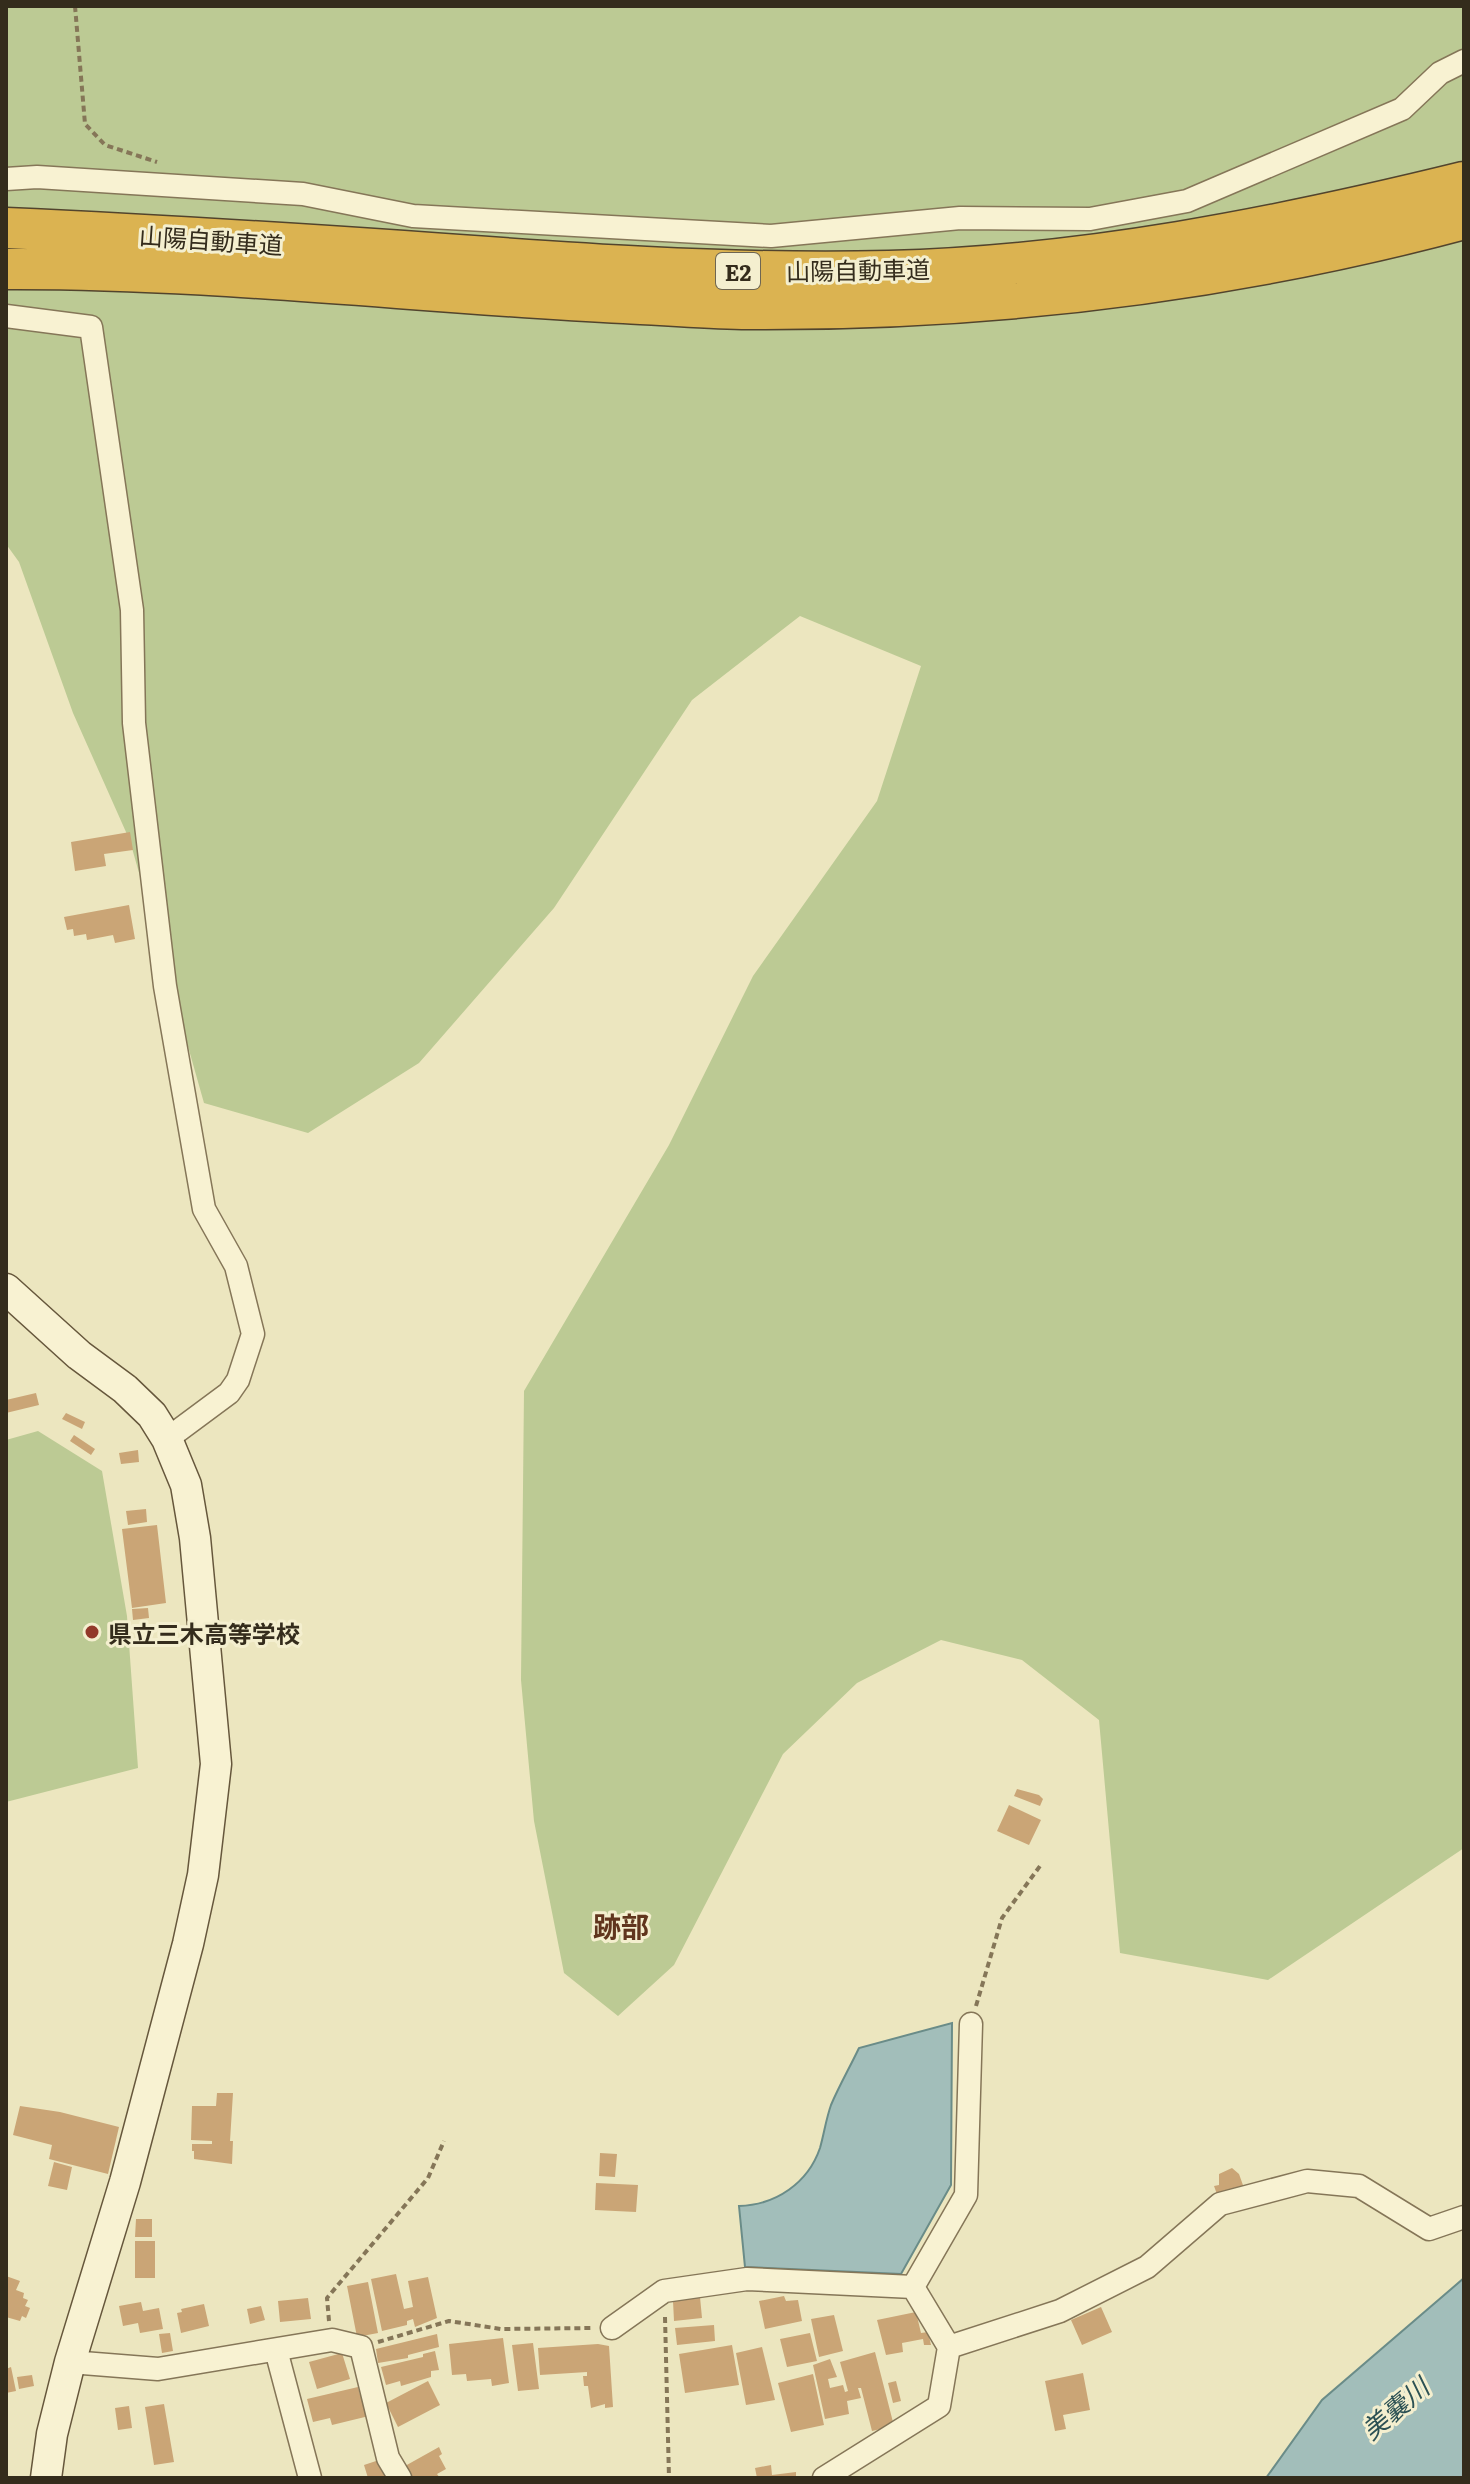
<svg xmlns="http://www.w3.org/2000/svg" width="1470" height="2484" font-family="Literata,'Noto Sans JP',serif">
<rect width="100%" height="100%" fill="#ece6bf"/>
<!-- green -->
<path fill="#bcca94" d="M6 6H1464V1848L1268 1980 1120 1953 1099 1720 1022 1660 941 1640 857 1683 783 1754 674 1965 618 2016 564 1973 534 1821 521 1680 524 1391 669 1145 753 976 877 801 921 666 800 616 692 700 554 908 419 1063 308 1133 204 1103 130 841 73 713 19 562 6 544Z
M38 1431 102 1471 127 1616 138 1768 6 1802V1440Z"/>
<!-- water -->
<path fill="#a2beba" stroke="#6a8c88" stroke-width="2" d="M952 2023 951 2185 901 2274 745 2267 739 2206C776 2205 808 2183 820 2148 824 2134 826 2119 831 2105 839 2086 850 2067 859 2048Z
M1464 2278V2478H1266L1322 2400Z"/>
<!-- building -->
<path fill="#caa576" d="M130 832 133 850 104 854 106 866 75 871 71 842Z
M129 905 135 939 115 943 113 935 87 940 86 934 74 936 73 929 67 930 64 917Z
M36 1393 39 1405 6 1413V1400Z
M66 1413 85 1422 82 1429 62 1419Z
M74 1435 95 1449 91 1455 70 1441Z
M138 1450 139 1462 121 1464 119 1453Z
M146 1509 147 1522 128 1525 126 1511Z
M157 1525 166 1603 132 1608 122 1529Z
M148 1608 149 1618 133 1620 132 1609Z
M1017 1789 1039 1795 1043 1799 1040 1806 1014 1796Z
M1009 1805 1041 1820 1029 1845 997 1831Z
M217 2093H233L230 2141H233L232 2164 194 2159V2151H192V2144H212V2141L191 2140 192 2106H216Z
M20 2106 60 2112 119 2127 108 2174 49 2159 52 2145 13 2135Z
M600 2153 617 2154 615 2177 599 2176Z
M54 2162 72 2167 67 2190 48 2186Z
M1232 2168 1239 2174 1244 2188 1218 2197 1214 2186 1219 2185V2174Z
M596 2183 638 2185 636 2212 595 2210Z
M136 2219H152V2237H135Z
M135 2241H155V2278H135Z
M396 2274 404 2309 413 2307 408 2281 428 2277 437 2318 415 2327 413 2319 407 2321V2325L382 2331 371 2279Z
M6 2276 20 2281 16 2290 24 2293 23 2298 28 2300 25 2306 30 2308 26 2318 22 2316 20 2321 6 2317Z
M368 2282 378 2333 357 2337 347 2286Z
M784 2296 786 2301 798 2300 802 2321 765 2329 759 2301Z
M700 2297 702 2318 674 2321 673 2301Z
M308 2298 311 2319 280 2322 278 2301Z
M141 2302 143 2311 159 2308 163 2329 140 2333 138 2323 123 2326 119 2306Z
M204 2304 209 2326 181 2333 177 2313 182 2312 181 2309Z
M261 2306 265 2320 250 2324 247 2309Z
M1101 2307 1112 2332 1082 2345 1071 2320Z
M916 2312 921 2333 928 2332 931 2345H924L923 2339 902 2343 903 2352 886 2355 877 2320Z
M834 2315 843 2351 819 2357 811 2319Z
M714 2325 715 2341 677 2345 675 2328Z
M170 2333 173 2351 162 2353 159 2334Z
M810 2333 817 2361 787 2367 780 2339Z
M437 2334 439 2347 408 2355V2358L378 2363 376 2349Z
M503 2338 509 2383 492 2386 491 2379 467 2381 466 2374 452 2375 449 2344Z
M533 2343 539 2389 518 2391 512 2345Z
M598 2344 609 2346 613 2407 605 2408V2404L591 2408 588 2386H584L583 2376H587V2372L540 2375 538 2348Z
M732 2345 739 2385 685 2393 679 2354Z
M762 2347 775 2400 746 2405 736 2353Z
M435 2351 439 2370 431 2371V2377L401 2386 400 2381 386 2385 381 2367 423 2357V2354Z
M875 2352 894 2426 872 2431 861 2388H858L861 2398 847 2401 849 2414 825 2419 813 2365 830 2359 837 2377 828 2379 830 2388 843 2385 845 2392 848 2391 840 2362Z
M342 2353 350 2379 317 2389 309 2362Z
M11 2367 16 2391 6 2393V2369Z
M1083 2373 1090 2410 1063 2415 1066 2429 1055 2431 1045 2381Z
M813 2374 824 2425 791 2432 778 2383Z
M32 2375 34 2386 19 2389 17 2377Z
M428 2381 440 2405 398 2427 386 2403Z
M896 2381 901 2401 893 2403 888 2383Z
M358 2387 360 2395 364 2394 369 2416 332 2425 330 2418 313 2422 307 2399Z
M164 2404 174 2462 154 2465 145 2407Z
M129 2406 132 2428 118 2430 115 2408Z
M439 2447 442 2454 439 2456 446 2469 437 2474 440 2478H411L405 2466Z
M379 2460 386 2478H368L364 2465Z
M771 2465 772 2475 796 2472V2478H757L755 2468Z"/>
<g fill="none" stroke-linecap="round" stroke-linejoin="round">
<!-- street casing -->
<g stroke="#857658" stroke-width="25">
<path id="street" d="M6 179 37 177 303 194 413 216 771 236 960 218 1090 219 1187 201 1402 109 1440 73 1464 61
M6 316 91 327 132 610 134 723 165 986 204 1209 236 1266 253 1334 238 1380 229 1393 167 1439
M612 2328 664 2291 747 2279 913 2287 966 2195 971 2024
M949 2347 1060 2311 1147 2267 1220 2204 1307 2181 1359 2186 1429 2229 1464 2217
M276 2350 310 2478
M70 2362 158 2369 332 2340 361 2347 388 2458 400 2478
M824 2478 939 2406 949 2347 913 2287"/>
</g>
<!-- secondary casing -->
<g stroke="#66573c" stroke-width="33">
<path id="secondary" d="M6 1289 79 1355 125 1389 152 1415 167 1439 186 1485 195 1538 216 1764 203 1875 188 1944 125 2182 70 2362 52 2434 46 2478"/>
</g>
<!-- highway casing -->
<g stroke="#52442d" stroke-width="43">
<path id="highway" d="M6 228C139 234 271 242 403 251 565 263 727 275 889 271 1083 266 1277 228 1464 182
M6 269C212 268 418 293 624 303 664 305 703 308 742 309 986 311 1228 282 1464 219"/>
</g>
<!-- path -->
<path stroke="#857658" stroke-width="4" stroke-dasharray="6 4" stroke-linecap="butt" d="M75 6 85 124 105 145 157 162
M976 2006 1002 1918 1040 1866
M665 2317 669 2478
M329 2321 327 2298 428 2178 444 2141
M378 2342 449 2321 501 2329 594 2328"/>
<!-- street -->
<use href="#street" stroke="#f8f2d2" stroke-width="22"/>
<!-- secondary -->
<use href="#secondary" stroke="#f8f2d2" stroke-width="30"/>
<!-- highway -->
<use href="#highway" stroke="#dbb351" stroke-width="40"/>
</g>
<!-- markers -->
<circle fill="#92392a" stroke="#f4efcf" stroke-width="3" cx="92" cy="1632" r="8"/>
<g text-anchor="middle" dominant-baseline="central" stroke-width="6" stroke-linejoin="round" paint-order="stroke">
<!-- shield labels -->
<rect fill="#f4efcf" stroke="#6e6652" stroke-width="2" x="716" y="253" width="44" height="36" rx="6"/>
<g font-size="22" font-weight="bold" fill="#342c1c">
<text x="738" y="271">E2</text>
</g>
<!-- street labels -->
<g font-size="24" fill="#342c1c" stroke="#f4efcf">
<text transform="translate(211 239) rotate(4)">山陽自動車道</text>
<text transform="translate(858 269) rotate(-1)">山陽自動車道</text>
</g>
<!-- poi labels -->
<g font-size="24" font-weight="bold" fill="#342c1c" stroke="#f4efcf" text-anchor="start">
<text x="108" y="1632">県立三木高等学校</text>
</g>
<!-- water labels -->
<g font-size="26" font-style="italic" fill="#2c5154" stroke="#f4efcf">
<text transform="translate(1394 2407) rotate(-40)">美嚢川</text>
</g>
<!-- quarter labels -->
<g font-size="28" font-weight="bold" fill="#60351d" stroke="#f4efcf">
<text x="621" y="1925">跡部</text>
</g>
</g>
<!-- border -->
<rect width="1470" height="2484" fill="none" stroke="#342c1c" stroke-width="16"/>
</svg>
